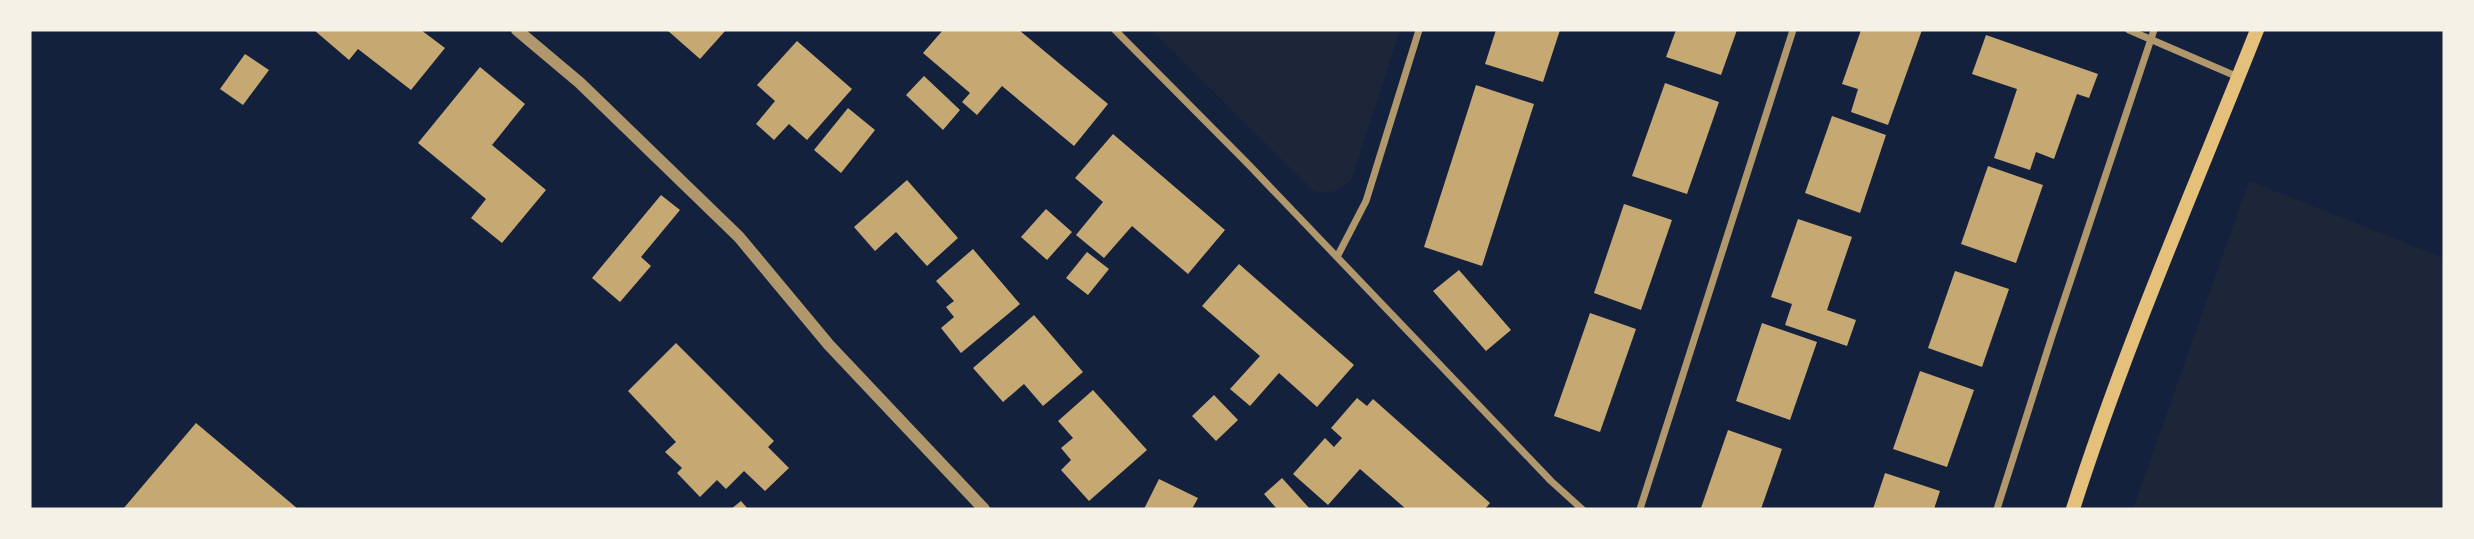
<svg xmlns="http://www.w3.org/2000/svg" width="2474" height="539" font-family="'Roboto Condensed',sans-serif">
<rect width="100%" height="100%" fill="#14213d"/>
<!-- green -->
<path fill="#1d2539" d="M1151 30H1400L1352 178C1340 191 1332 195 1314 191Z
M2249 181 2444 258V509H2133Z"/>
<!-- building -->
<path fill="#c6a872" d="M314 30H421L445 48 411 90 358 49 349 60Z
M667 30H726L700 59Z
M943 30H1019L1108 104 1074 146 1002 86 977 115 962 102 970 93 923 53Z
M1496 30H1560L1543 82 1485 64Z
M1676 30H1737L1721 75 1666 57Z
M1861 30H1922L1888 125 1851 112 1858 89 1842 84Z
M1986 35 2098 74 2089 98 2077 94 2054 159 2036 152 2030 170 1994 158 2017 89 1972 74Z
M797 41 852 89 807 140 789 124 774 140 756 124 775 101 757 85Z
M245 54 269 70 243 105 220 89Z
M480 67 525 104 492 145 546 190 502 243 471 218 486 199 418 143Z
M924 76 960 110 943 130 906 95Z
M1665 83 1719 102 1687 194 1632 176Z
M1476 85 1534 104 1482 266 1424 247Z
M848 108 875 130 841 173 814 150Z
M1832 116 1886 135 1860 213 1805 193Z
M1113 134 1225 230 1188 274 1132 226 1104 258 1076 235 1103 202 1075 178Z
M1988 166 2043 185 2016 263 1961 244Z
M907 180 958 238 927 266 896 232 875 251 854 227Z
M661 195 680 210 641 257 651 266 620 302 592 278Z
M1624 204 1672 220 1641 310 1594 293Z
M1046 209 1072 232 1047 260 1021 237Z
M1798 219 1852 237 1827 310 1856 320 1847 346 1785 325 1792 304 1771 297Z
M973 249 1020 304 961 353 941 328 954 317 946 307 954 301 936 281Z
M1087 252 1109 269 1088 295 1066 278Z
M1239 264 1354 365 1317 407 1279 373 1250 406 1230 389 1260 356 1202 306Z
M1459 270 1511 330 1486 351 1433 291Z
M1955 271 2009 289 1982 367 1928 348Z
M1590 313 1636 329 1600 432 1554 416Z
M1034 315 1083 372 1043 406 1024 384 1003 402 973 368Z
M1762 323 1817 342 1790 420 1736 401Z
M676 343 774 441 768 447 789 468 765 491 744 471 726 489 717 480 700 497 677 473 682 468 665 452 676 442 628 391Z
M1920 371 1974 390 1947 467 1893 449Z
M1093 390 1147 450 1089 501 1061 470 1071 460 1061 448 1073 438 1058 421Z
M1214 395 1238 420 1216 441 1192 416Z
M1357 398 1367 406 1373 399 1490 503 1485 509H1406L1360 469 1328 505 1293 474 1325 438 1334 447 1342 438 1331 428Z
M196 423 298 509H123Z
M1728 430 1782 449 1761 509 1701 508Z
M1885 473 1940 491 1934 509H1873Z
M1282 478 1310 509H1277L1264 494Z
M1159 479 1198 498 1192 509H1144Z
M741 501 748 509H731Z"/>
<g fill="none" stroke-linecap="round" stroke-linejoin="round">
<!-- minor -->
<path stroke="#b1986c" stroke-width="7" d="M1115 30 1249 165 1551 481 1582 509
M2129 30 2238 77
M1337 257 1366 201 1419 30
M1640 509 1793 30
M1997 509 2052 336 2154 30"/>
<!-- tertiary -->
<path stroke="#b1986c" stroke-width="12" d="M517 30 580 83 739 237 829 345 984 509"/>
<!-- secondary -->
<path stroke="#e5c07b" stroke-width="14" d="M2073 509C2125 346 2194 189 2257 30"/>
</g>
<!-- border -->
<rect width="2474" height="539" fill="none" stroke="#f6f1e7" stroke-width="63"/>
</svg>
